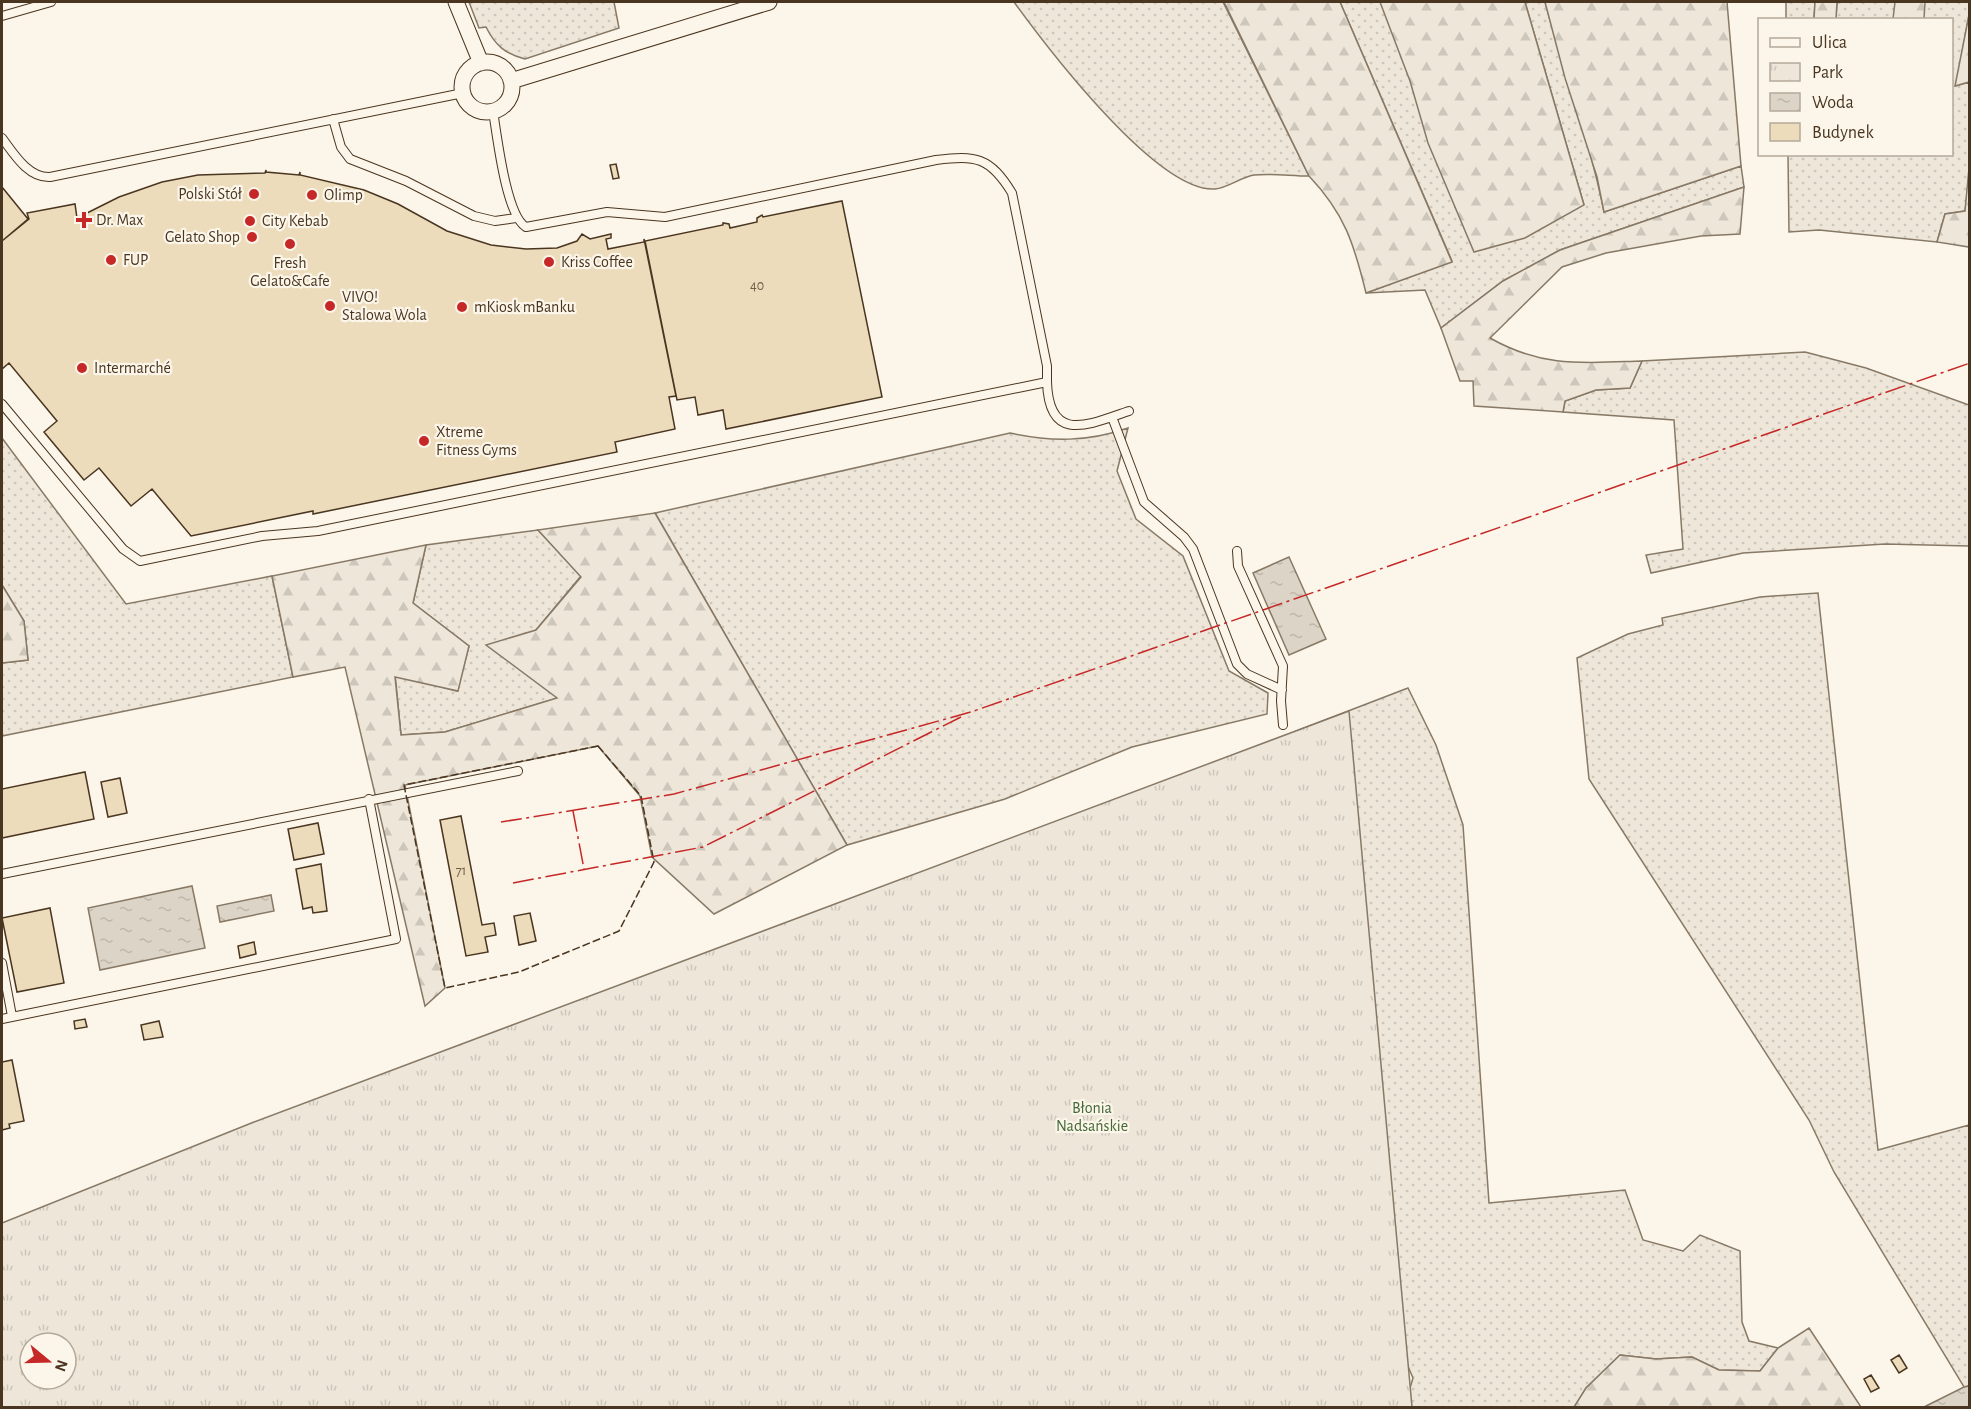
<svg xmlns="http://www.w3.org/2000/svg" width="1971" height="1409" font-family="'Alegreya Sans',sans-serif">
<defs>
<pattern id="grass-dots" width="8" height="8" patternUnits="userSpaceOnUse" patternTransform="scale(1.5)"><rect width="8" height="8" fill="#ede6d9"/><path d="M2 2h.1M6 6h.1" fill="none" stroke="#cdc6ba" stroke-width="1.8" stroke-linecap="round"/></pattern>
<pattern id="forest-firs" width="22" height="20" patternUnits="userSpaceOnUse" patternTransform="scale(1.5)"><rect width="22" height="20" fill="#ede6d9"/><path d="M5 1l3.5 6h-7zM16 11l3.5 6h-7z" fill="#cdc6ba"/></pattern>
<pattern id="park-tufts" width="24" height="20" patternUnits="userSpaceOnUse" patternTransform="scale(1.5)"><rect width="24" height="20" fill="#ede6d9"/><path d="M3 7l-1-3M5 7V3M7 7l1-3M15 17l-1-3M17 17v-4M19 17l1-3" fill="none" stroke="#cdc6ba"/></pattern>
<pattern id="water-ripples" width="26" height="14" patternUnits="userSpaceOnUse" patternTransform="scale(1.5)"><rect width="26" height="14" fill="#dcd4c6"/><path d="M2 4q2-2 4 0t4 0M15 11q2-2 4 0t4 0" fill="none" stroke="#beb7aa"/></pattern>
</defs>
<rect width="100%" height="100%" fill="#fbf6e9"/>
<!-- grass -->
<path fill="url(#grass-dots)" stroke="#887966" stroke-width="1.5" d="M469 2H614L619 28 525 59C505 54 495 45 486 27L479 28Z
M1014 2H1223L1309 176C1291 176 1272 173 1254 175 1241 177 1228 188 1215 189 1157 193 1046 46 1014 2Z
M1340 2H1380L1584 205 1525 2H1545C1564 72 1590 141 1604 212L1741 166 1744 187 1560 250 1503 281 1441 328 1425 290 1366 293 1452 261Z
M1786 2H1815L1814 19H1786Z
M1837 2H1969V15L1956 86 1969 82 1970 168 1965 211 1945 214 1937 242 1819 230 1789 232 1788 155 1952 154V20L1836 19Z
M1805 352 1866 368 1969 405V546L1885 544 1743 553 1651 573 1646 555 1683 549 1674 420 1563 412 1565 401 1596 390 1630 388 1642 361Z
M1128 428 1117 471 1136 519 1183 556 1229 671 1268 693 1267 714 1132 747 1005 799 847 845 655 513 1010 433C1051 442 1088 442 1128 428Z
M2 438 126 604 272 576 293 677 2 736V663L28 660 24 621 2 585Z
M538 530 581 576 536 630 558 698 445 732 401 735 395 674 457 691 469 646 413 603 426 545Z
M1818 593 1878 1150 1969 1125V1386L1964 1387 1834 1172 1809 1120 1589 779 1577 658 1628 634 1663 625 1662 618 1760 597Z
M1408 688 1436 745 1463 825 1489 1203 1625 1190 1643 1240 1683 1251 1700 1235 1740 1251 1742 1322 1749 1341 1778 1348 1760 1371 1719 1370 1692 1357 1656 1359 1620 1355 1586 1388 1574 1408H510L1410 1388 1413 1378 1401 1350 1296 731Z"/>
<!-- forest -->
<path fill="url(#forest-firs)" stroke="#887966" stroke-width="1.5" d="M1224 2H1340L1452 262 1366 293C1354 244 1345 214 1309 176Z
M1380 2H1525L1584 205 1525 238 1474 252 1428 143 1410 81Z
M1545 2H1727L1741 166 1604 212 1597 177 1565 78Z
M1815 2H1837L1836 19H1814Z
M1895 2H1925L1924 19H1893Z
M1969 15V82L1955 86Z
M1969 168V247L1937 242 1945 214 1965 211Z
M1744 187 1740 234 1701 236 1606 253 1562 267 1490 338C1543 368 1583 363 1642 361L1630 388 1596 390 1565 401 1563 412 1474 406 1473 381H1460L1441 328 1503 281 1560 250Z
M655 513 847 845 714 914 652 857 640 796 598 746 405 785 445 988 425 1006 345 667 293 677 272 576 426 545 413 603 469 646 458 691 395 677 401 735 445 732 557 698 486 645 536 630 581 577 538 530Z
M2 585 24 621 28 660 2 663Z
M1809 1328 1861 1407H1574L1586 1388 1620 1355 1656 1359 1692 1357 1719 1370 1760 1371 1778 1348Z"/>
<!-- park -->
<path fill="url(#park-tufts)" stroke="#887966" stroke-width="1.5" fill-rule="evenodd" d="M1349 711 1412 1407H2V1223L254 1122ZM30 1343H66V1379H30Z"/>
<!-- water -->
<path fill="url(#water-ripples)" stroke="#887966" stroke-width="1.5" d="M1289 557 1326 639 1289 655 1253 573Z
M192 886 205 948 100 970 88 908Z
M271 895 274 911 220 922 217 906Z
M1969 1386V1407H1924L1964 1387Z"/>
<!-- building -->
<path fill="#ecdcbc" stroke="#4a3520" stroke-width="1.5" d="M616 164 619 178 613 179 610 165Z
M266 170V172L299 175 300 172V175L364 190 398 204 447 231 491 245 526 249 557 248 577 241 582 234 590 239 611 234V238L606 239 608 249 644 242V239L676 396 669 397 675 429 615 442 617 452 313 514V511L191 536 152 489 131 506 99 468 84 480 44 432 57 421 9 363 2 369V241L29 219 27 213 75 204 77 218 119 197 162 182 198 175 265 173Z
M2 187 28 219 2 241Z
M842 201 882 397 726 429 723 410 698 415 695 397 677 400 645 241 723 225V223L729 224 730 228 757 222V218L762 215 763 217Z
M85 772 94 819 2 838V789Z
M120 778 127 813 108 817 101 782Z
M461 816 482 925 494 923 496 935 485 937 488 952 466 956 440 820Z
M318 823 324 854 294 860 288 829Z
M321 864 327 911 313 913 312 907 303 909 296 869Z
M50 908 64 983 17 992 2 918Z
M530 913 536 941 519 945 514 916Z
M254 942 256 954 240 958 238 946Z
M85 1019 87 1027 75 1029 74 1021Z
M159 1021 163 1037 144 1040 141 1025Z
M12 1060 24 1121 9 1124 10 1128 2 1130V1062Z
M1899 1355 1907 1368 1899 1373 1891 1360Z
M1871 1375 1879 1388 1871 1392 1864 1379Z"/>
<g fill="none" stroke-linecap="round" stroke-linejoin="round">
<!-- lane casing -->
<g stroke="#4a3520" stroke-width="10">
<path id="lane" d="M2 16 51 2
M333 119 341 147 350 159 406 181 474 216 495 221 516 218
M2 138C14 154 28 178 50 177L463 93
M1047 382C1049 444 1088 425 1129 411
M2 404 123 549 140 561 262 536 318 531 1047 382V366L1012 193C990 157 976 155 936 160L665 217 607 212 526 227C506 216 497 135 493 111
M1112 417 1144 502 1184 537 1193 549 1237 664 1247 674 1282 690
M1237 551 1238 566 1283 666 1281 701 1283 725
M2 874 518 771
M2 963 12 1016
M2 1019 396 939 369 799"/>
</g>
<!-- street casing -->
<g stroke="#4a3520" stroke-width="17">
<path id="street" d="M456 2 481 63
M462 87a25 25 0 1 1 50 0a25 25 0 1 1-50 0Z
M511 81 769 2"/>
</g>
<!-- lane -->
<use href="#lane" stroke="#fbf6e9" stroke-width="8"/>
<!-- street -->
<use href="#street" stroke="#fbf6e9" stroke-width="15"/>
<!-- fence -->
<path stroke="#4a3520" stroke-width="1.5" stroke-dasharray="8 3" stroke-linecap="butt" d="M598 746 641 796 654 862 619 931 519 972 445 988 404 785Z"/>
<!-- power -->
<path stroke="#c62828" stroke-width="1.5" stroke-dasharray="21 4.5 3 4.5" stroke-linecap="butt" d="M573 811 584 869
M501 822 674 794 971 712 1970 363
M513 883 703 847 961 717"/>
</g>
<!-- markers -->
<g fill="#c62828" stroke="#fbf6e9" stroke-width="2">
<circle cx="254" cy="194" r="6"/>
<circle cx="312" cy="195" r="6"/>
<path d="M81 211h6v6h6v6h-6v6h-6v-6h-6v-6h6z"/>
<circle cx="250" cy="221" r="6"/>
<circle cx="252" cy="237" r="6"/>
<circle cx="290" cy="244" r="6"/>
<circle cx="111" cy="260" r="6"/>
<circle cx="549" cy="262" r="6"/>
<circle cx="330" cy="306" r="6"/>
<circle cx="462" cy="307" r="6"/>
<circle cx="82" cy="368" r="6"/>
<circle cx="424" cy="441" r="6"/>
</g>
<g text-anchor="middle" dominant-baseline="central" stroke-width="4.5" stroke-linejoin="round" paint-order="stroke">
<!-- number labels -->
<g font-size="14" fill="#725f47">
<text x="757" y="286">40</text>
<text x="461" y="871">71</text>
</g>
<!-- poi labels -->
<g font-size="16" fill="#4a3520" stroke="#fbf6e9" text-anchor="start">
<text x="242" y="194" text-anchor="end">Polski Stół</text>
<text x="324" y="195">Olimp</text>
<text x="96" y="220">Dr. Max</text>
<text x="262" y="221">City Kebab</text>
<text x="240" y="237" text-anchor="end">Gelato Shop</text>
<text x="123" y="260">FUP</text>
<text x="561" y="262">Kriss Coffee</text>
<text x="290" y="263" text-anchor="middle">Fresh<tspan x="290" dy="18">Gelato&amp;Cafe</tspan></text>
<text x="342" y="297">VIVO!<tspan x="342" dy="18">Stalowa Wola</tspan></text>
<text x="474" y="307">mKiosk mBanku</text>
<text x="94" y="368">Intermarché</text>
<text x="436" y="432">Xtreme<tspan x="436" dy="18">Fitness Gyms</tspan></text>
</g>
<!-- park labels -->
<g font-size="16" fill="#436837" stroke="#fbf6e9">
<text x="1092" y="1108">Błonia<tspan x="1092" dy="18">Nadsańskie</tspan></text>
</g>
</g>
<!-- border -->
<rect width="1971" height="1409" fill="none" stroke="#4a3520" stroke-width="6"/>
<!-- legend -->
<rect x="1758" y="18" width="195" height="138" fill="#fbf6e9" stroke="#b4a999" stroke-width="1.5"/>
<rect x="1770" y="38" width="30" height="9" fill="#fbf6e9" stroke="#b4a999" stroke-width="1.5"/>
<text x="1812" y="48" font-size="18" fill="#4a3520">Ulica</text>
<rect x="1770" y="63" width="30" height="18" fill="url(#park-tufts)" stroke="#b4a999" stroke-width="1.5"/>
<text x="1812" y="78" font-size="18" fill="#4a3520">Park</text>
<rect x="1770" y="93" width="30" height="18" fill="url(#water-ripples)" stroke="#b4a999" stroke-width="1.5"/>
<text x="1812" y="108" font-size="18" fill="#4a3520">Woda</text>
<rect x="1770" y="123" width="30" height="18" fill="#ecdcbc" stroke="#b4a999" stroke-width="1.5"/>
<text x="1812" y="138" font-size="18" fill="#4a3520">Budynek</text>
<!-- north arrow -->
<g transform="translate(48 1361) rotate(109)"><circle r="28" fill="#fbf6e9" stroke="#b4a999" stroke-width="1.5"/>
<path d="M0-4.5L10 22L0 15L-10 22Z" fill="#c62828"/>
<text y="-9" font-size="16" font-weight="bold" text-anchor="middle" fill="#4a3520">N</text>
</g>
</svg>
